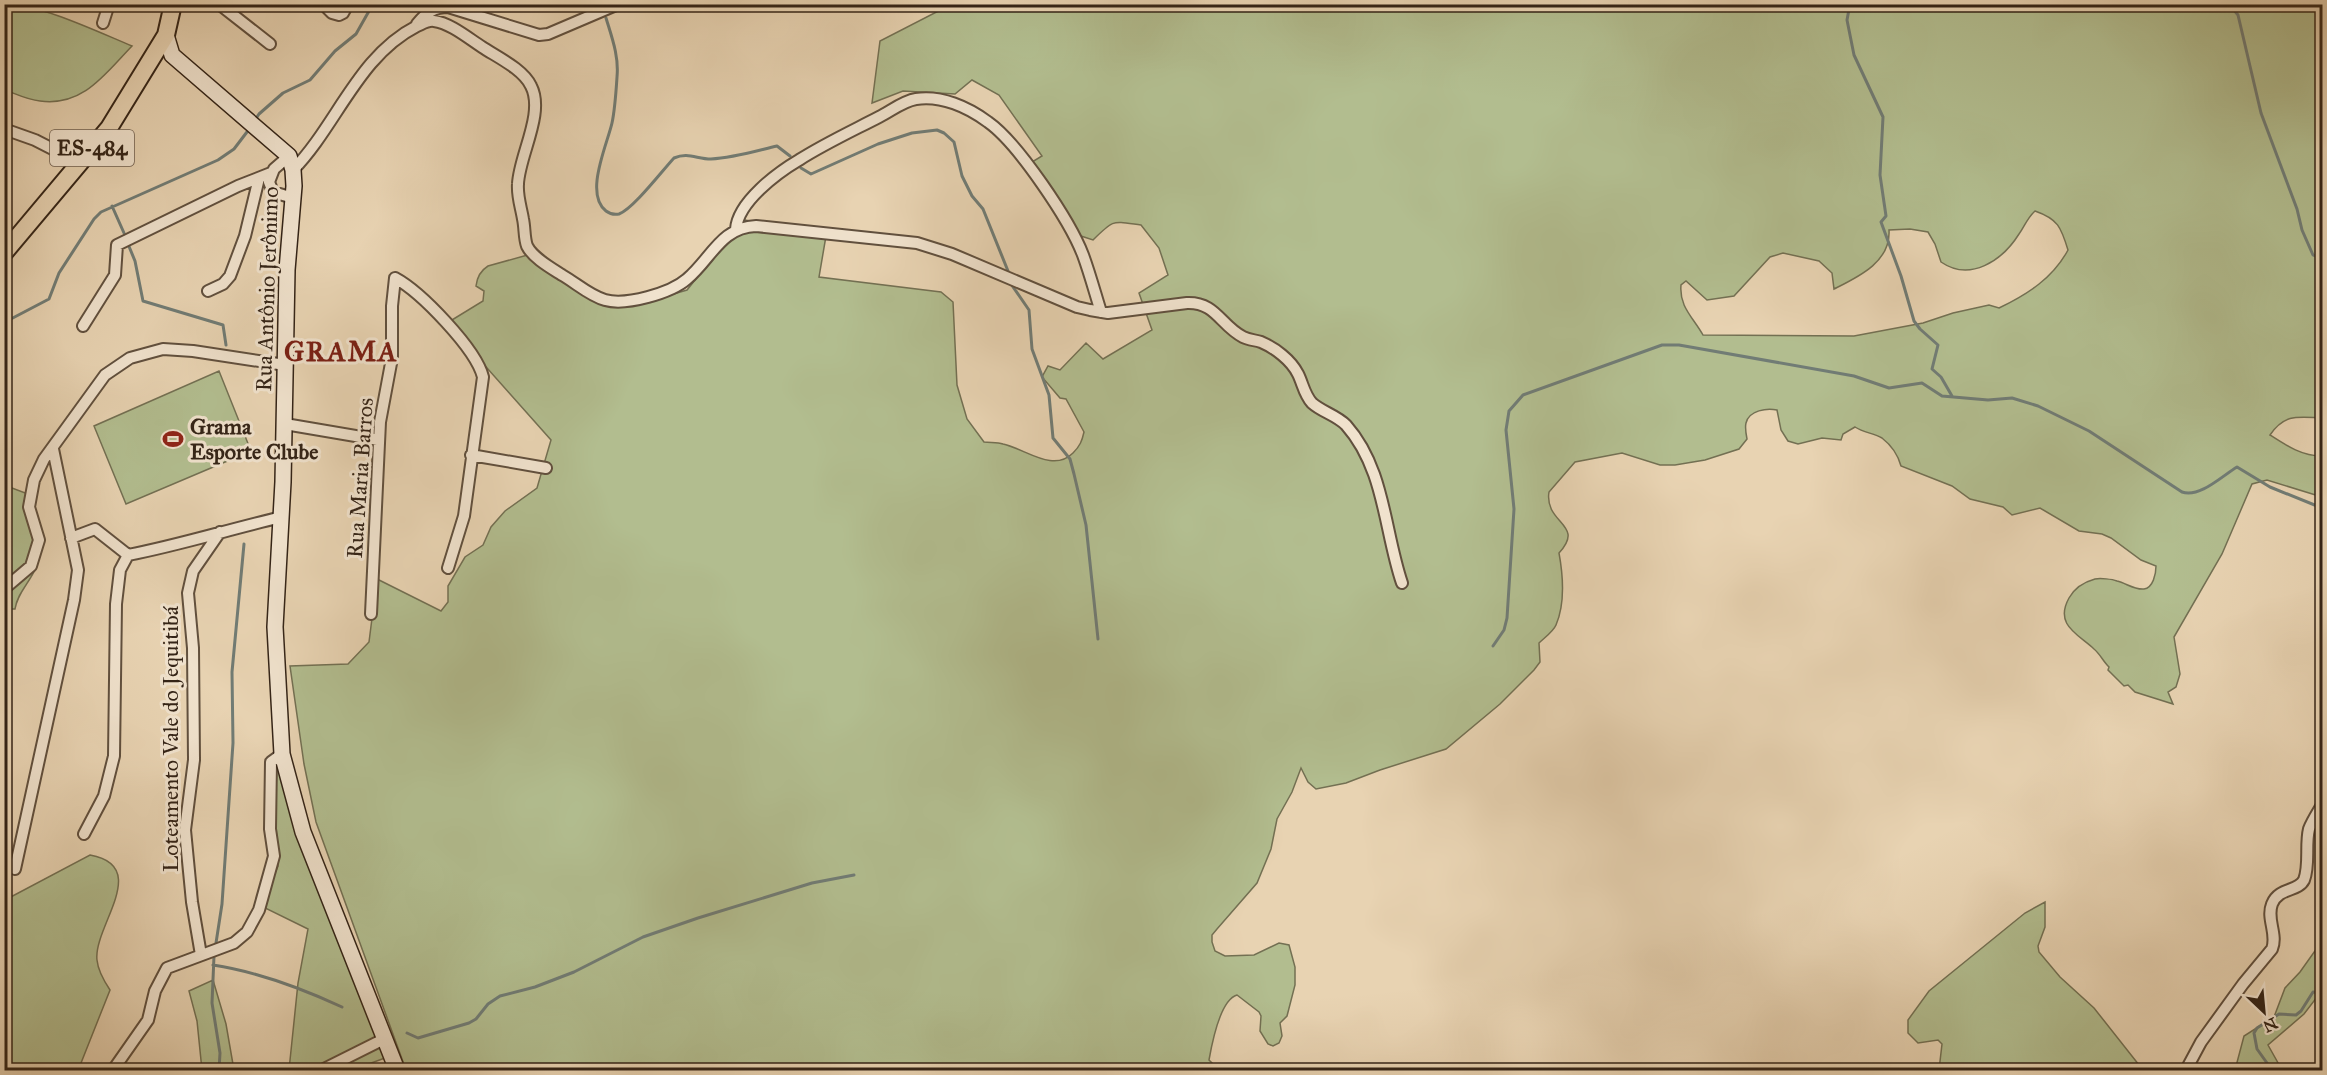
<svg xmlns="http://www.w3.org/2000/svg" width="2327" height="1075" font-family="'IM FELL Great Primer',serif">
<rect width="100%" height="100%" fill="#e8d3b2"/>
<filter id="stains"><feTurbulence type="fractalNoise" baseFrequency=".00333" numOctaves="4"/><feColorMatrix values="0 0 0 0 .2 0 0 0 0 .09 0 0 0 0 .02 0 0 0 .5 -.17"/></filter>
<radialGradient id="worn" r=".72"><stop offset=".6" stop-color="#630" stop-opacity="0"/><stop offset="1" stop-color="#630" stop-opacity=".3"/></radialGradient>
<!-- green -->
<path fill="#b2bd8f" stroke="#737053" stroke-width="1.5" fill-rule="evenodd" d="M5 4C40 4 98 32 132 46 105 74 83 107 40 101 28 100 16 94 5 90Z
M950 5H2322V418C2299 417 2285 413 2270 435 2287 446 2302 456 2322 456V497L2267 480 2252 484 2222 554 2174 637 2180 674 2176 687 2168 692 2173 704 2135 692 2128 685 2124 686 2108 670 2109 667C2103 661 2100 654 2094 649 2078 634 2054 625 2069 598 2074 589 2084 582 2095 579 2100 578 2112 579 2117 581 2126 583 2134 590 2144 589 2153 588 2156 574 2156 566L2141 560 2111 538 2102 534 2079 531 2040 508 2012 515 2003 507 1970 499 1952 486 1901 466C1898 455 1891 445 1882 438 1874 433 1864 433 1855 427L1843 434 1841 440 1822 438 1798 444 1788 441 1781 430 1777 410C1767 408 1749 410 1746 423 1745 427 1746 434 1747 439L1739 449 1705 460 1675 465H1660L1622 453 1575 462 1549 492C1544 524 1586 524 1559 553 1563 575 1565 604 1556 625 1553 632 1544 638 1539 643L1540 662 1534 670 1500 704 1446 749 1380 770 1346 783 1316 789 1308 782 1301 768 1292 792 1277 819 1271 849 1257 883 1217 929 1212 935V942L1215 951 1225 956 1254 955 1279 943 1289 945 1295 967V985L1287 1016 1280 1023 1282 1036 1279 1043 1273 1046 1268 1044 1260 1031 1261 1016 1259 1012 1237 995C1220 1000 1212 1043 1209 1060L1219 1070H406L316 822 304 764 290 666 348 664 369 642 377 579 441 611 448 602V586L465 557 483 545 491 527 505 511 537 488 551 440 447 323 483 301 484 291 476 286C477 277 480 271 488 266L531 254 613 305 656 299 687 290 722 246 740 219 826 236 819 277 941 292 953 302 957 385 967 419 984 442C990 443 997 442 1003 444 1026 449 1053 473 1073 453 1080 446 1082 441 1084 432L1066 399 1060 398 1042 377 1048 366 1060 370 1086 343 1103 359 1152 330 1139 293 1168 275 1159 248 1141 225C1112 221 1114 219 1093 240L1078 235 1032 162 1042 156 999 95 972 80 955 94 903 91 872 103 880 41ZM2035 211C2058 219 2061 227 2068 250 2053 278 2028 294 1999 308L1989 305 1953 313 1923 323 1854 336 1703 335C1693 317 1679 307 1681 285L1686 281 1707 300 1734 296 1770 257 1783 253 1819 261 1832 273 1834 289C1858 277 1891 262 1889 230L1910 229 1928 232 1935 244 1941 262C1970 282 2002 261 2019 234 2025 226 2027 218 2035 211Z
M219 371 251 451 126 504 94 426Z
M4 485 28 494 38 558C36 578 18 589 15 609H5Z
M276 748 385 1058 352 1070H289L298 983 308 929 261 906 278 866 275 803Z
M90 855C152 866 93 927 97 960 98 971 104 981 110 990L79 1068 77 1070H5V900Z
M2045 902V927L2038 946 2039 952 2060 977 2094 1008 2143 1070H1939L1942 1044 1938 1040 1918 1043 1908 1033V1020L1929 991 2025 913Z
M2322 944V998L2317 997 2304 1014 2268 1045 2282 1070H2235L2244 1036 2274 1017 2285 988 2300 972 2317 948Z
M213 980 226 1024 234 1070H202L197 1021 189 991Z"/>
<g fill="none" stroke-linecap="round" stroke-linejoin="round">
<!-- stream -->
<path stroke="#717c75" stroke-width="3" d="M1850 4 1847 20 1854 55 1883 117 1880 175 1886 216 1881 222 1901 276 1914 321 1920 329 1938 345 1932 369 1941 377 1952 396
M2225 4 2233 9 2238 15 2261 113 2297 209 2302 230 2313 255 2322 259
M606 18C612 38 619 56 617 77 616 92 615 109 612 123 607 145 584 194 606 211 610 214 614 215 619 214 633 209 662 171 674 158 688 152 697 159 711 159 733 158 756 151 777 146L790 156
M255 120 259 114 283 93 310 80 335 51 356 34 373 4
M801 168 811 174 878 144 912 133 937 130 944 133 954 142 962 176 972 196 983 209 1008 271
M112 206 124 233
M128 244 135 261 143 301 223 325 226 345
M1011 284 1029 310 1032 349 1049 395 1053 438 1070 459 1074 474 1086 525 1098 639
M4 330 7 321 49 299 59 273 94 219 101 212 218 160 234 149 250 128
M4 360 9 427 4 430
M1493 646 1504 630 1507 618 1514 509 1506 430 1509 411 1523 395 1662 345H1679L1854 376 1889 388 1922 383 1942 396 1988 400 2012 398 2038 406 2089 431 2182 492C2200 498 2222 476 2237 467L2270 487 2322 508
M216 943 222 904 233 743 232 672 244 544
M214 956 212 1003 220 1053 219 1070
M213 965C259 972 301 988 342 1007
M407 1033 418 1038 469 1023 476 1019 488 1004 500 996 535 987 574 972 643 937 698 918 812 883 854 875
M2272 1070 2257 1049 2254 1033 2257 1028 2279 1014 2296 1015 2301 1011 2313 992 2322 993"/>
<!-- minor casing -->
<g stroke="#61503e" stroke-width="14">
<path id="minor" d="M219 4 270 44
M323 4 332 13 339 15 343 13 348 4
M103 23 109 4
M417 24C426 13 434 7 448 7L539 35 548 34 616 5
M4 129 35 140 80 163
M289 156 274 169 269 182 273 192 293 198
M293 170C337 125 358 56 417 26 422 24 428 20 434 21 450 23 468 38 482 47 497 57 523 69 531 86 545 113 519 156 518 184 517 196 521 207 523 219 525 228 524 238 527 246 533 258 551 268 562 275 576 283 590 296 605 300 626 306 671 293 687 279 711 259 721 227 756 226L917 243 952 254 1077 307 1090 310 1108 313 1187 303C1216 302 1220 325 1243 337 1249 340 1255 340 1261 342 1275 348 1291 360 1298 374 1303 384 1304 394 1312 403 1322 412 1336 415 1346 425 1385 469 1384 530 1402 583
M736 229C738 202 777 173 799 160 824 144 852 131 879 117 891 111 903 101 916 99 941 95 968 107 988 122 1018 143 1070 221 1083 255 1090 274 1095 293 1101 312
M208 291 223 284 230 276 245 236 259 178
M83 326 115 275 117 245 238 186 271 173
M285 424 379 440
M471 455 546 468
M71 538 95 529 128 555C180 545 230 529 282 517
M4 589 31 566 39 540 29 507 34 480 44 459 105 375 130 358 163 349 193 351 285 365
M371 614 380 422 392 358V306L395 278C421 292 476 349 483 377L464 516 448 568
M84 834 104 796 114 756 116 604 120 570 128 555
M15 869 74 600 78 570 53 449
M201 955 192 902 185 830 194 760 193 648 188 593 193 571 220 532
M113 1070 148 1020 155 991 167 968 234 943 247 932 259 910 274 856 270 829 271 762 282 754
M322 1070 384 1039
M2186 1070 2201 1042 2243 984 2272 949C2278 934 2266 919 2272 904 2279 887 2298 892 2304 880 2310 865 2305 845 2309 829 2312 821 2318 812 2322 805"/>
</g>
<!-- secondary casing -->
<g stroke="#342417" stroke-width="18">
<path id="secondary" d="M166 35 172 55 289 156 293 170 294 186 287 270 283 482 275 627 282 754 303 832 397 1070"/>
</g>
<!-- primary casing -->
<g stroke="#342417" stroke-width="20">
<path id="primary" d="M4 253 109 128 166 35 173 4"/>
</g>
<!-- minor -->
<use href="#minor" stroke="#f0e2cd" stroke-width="10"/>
<!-- secondary -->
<use href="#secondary" stroke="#f0e2cd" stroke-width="15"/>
<!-- primary -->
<use href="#primary" stroke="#e8d3b2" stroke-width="16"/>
</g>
<!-- icons -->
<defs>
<g id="stadium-bare" transform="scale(1.62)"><path d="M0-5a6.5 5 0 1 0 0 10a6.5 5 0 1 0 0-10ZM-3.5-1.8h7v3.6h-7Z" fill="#8f2418" stroke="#f0e2cd" stroke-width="2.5" paint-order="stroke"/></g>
</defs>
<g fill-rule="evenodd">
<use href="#stadium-bare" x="173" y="439"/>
</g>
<g text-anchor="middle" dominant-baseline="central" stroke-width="6" stroke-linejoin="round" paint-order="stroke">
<!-- shield labels -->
<rect fill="#f0e2cd" stroke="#6c5d4e" stroke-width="1.5" x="50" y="130" width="84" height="36" rx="4.5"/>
<g font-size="21" font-weight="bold" fill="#342417">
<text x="92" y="148">ES-484</text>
</g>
<!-- street labels -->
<g font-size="22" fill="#342417" stroke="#f0e2cd">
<text transform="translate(267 289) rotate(-88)">Rua Antônio Jerônimo</text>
<text transform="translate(360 478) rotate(-86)">Rua Maria Barros</text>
<text transform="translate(170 739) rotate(-90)">Loteamento Vale do Jequitibá</text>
</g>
<!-- poi labels -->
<g font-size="22" font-weight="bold" fill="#342417" stroke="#f0e2cd" text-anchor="start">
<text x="190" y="426">Grama<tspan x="190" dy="25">Esporte Clube</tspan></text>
</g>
<!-- district labels -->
<g font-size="28" font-weight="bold" letter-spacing="1.5" fill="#7a1f14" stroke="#f0e2cd">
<text x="341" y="351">GRAMA</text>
</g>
</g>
<!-- margin -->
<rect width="2327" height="1075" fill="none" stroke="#e8d3b2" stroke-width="24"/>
<rect x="6" y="6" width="2315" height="1063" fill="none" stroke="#342417" stroke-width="3"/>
<rect x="12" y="12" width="2303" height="1051" fill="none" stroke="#342417" stroke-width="1.5"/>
<!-- north arrow -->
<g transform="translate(2264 1012) rotate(154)" stroke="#f0e2cd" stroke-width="4.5" paint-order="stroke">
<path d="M0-4.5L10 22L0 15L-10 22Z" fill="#342417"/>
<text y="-9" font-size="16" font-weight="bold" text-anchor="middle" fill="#342417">N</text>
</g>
<rect width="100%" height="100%" filter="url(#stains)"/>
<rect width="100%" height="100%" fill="url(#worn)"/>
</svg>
